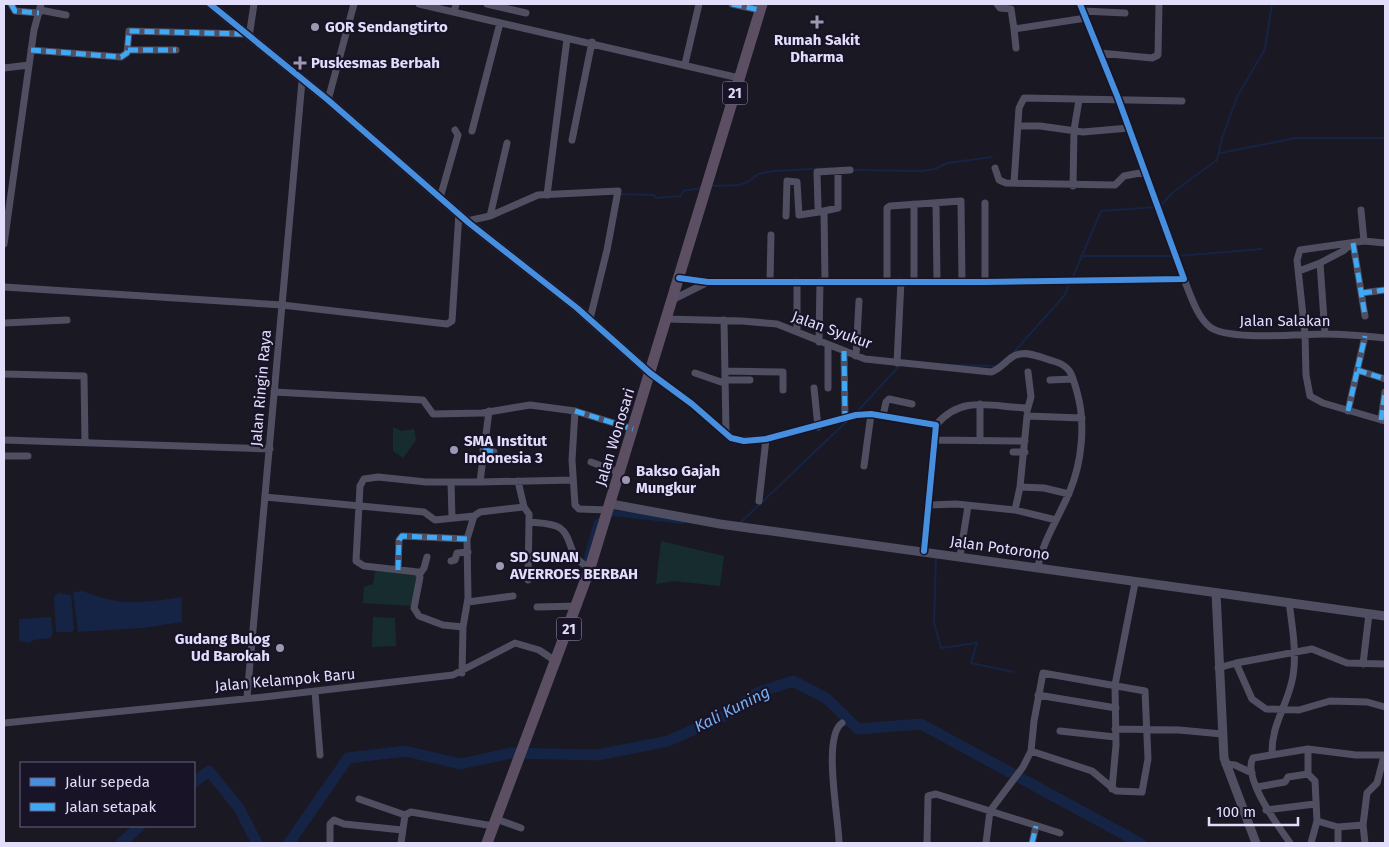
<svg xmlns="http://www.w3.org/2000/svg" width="1389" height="847" font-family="'Fira Sans',sans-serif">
<rect width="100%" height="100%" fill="#1a1822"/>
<!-- green -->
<path fill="#172c2e" d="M393 427 402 431 414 429 416 440 403 458 393 451Z
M661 541 724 556 720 586 674 581 656 584Z
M375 571 417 574 413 606 363 603 364 587 373 584Z
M373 617 395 618 396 646 372 647Z"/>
<!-- water -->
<path fill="#152445" d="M83 591C123 607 140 603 182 597V622L143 628 78 632 73 592Z
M58 593 71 595 74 629 72 632H56L54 597Z
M51 617 53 633 51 638 33 640 30 643 19 641V619Z"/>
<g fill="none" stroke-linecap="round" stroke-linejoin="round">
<!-- stream -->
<path stroke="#152445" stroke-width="2" d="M1220 153 1296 138H1385
M853 170 922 171 935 169 947 163 992 157
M712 186 739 185 748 182 758 174 774 171 831 168
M618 194 654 195 656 198 681 196 683 191 702 188
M1161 205 1172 193 1217 160 1222 138 1238 95 1265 49 1272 4
M1081 256H1173
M1178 256 1262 249
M1072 279 1101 211 1156 207
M1013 353 1064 296 1070 283
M953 365 996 366
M856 413 900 365
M740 523 847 421
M936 556 934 623 941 648 977 643 971 663 1014 672"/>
<!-- canal -->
<path stroke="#152445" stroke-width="6" d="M586 560 597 522 613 513 683 521"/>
<!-- river -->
<path stroke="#152445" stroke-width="11" d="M194 782 209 771 239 808 257 843
M121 843 140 826
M289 843 348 758 405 751 461 764 510 753 597 755 668 741 730 713 757 693 793 681 826 698 858 729 921 724 1140 843"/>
<!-- minor -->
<path stroke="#504e61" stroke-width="7" d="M11 4 15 11 39 13
M419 4 739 78
M487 4 526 13
M732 4 760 10
M997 4 1000 8 1011 9 1014 29 1086 18
M40 10 66 15
M1083 11 1125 13
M454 12 456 4
M1014 29 1016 48
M249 37 254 4
M31 50 121 57 127 53 129 31 244 34
M128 50H176
M1100 53 1152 58 1158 55 1159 4
M685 64 699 4
M4 68 29 65
M328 100 354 4
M1018 126H1040L1083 132 1129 128
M472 131 500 23
M572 140 592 42
M995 168 999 180 1006 183 1115 185 1124 176 1145 172
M1014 183 1019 108 1024 98 1182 101
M1073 186 1074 130 1079 100
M547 195 567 39
M440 198 458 135 455 130
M936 203 937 281
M985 203V282
M914 204V282
M1361 210 1364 241
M824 211 838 208V171
M490 216 538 195 618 191 607 250 590 319
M786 216 787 181 797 182 799 215 819 212
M467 221 490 216 507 143
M1353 243 1365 316
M1385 243 1364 241 1300 250 1297 260 1305 334 1306 375 1310 396 1323 403 1385 421
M4 244 34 30 41 4
M1299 271 1320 263
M679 278 708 282H985L1184 279 1118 98 1080 4
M1184 279C1190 294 1197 317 1210 327 1228 341 1299 334 1324 334 1344 334 1365 336 1385 338
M770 281 771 235
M825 281 824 211 819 212 818 207 817 172 850 170
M887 281V208L890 206 961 201 962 281
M4 287 282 305 447 324 452 321 459 213
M1362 293 1385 290
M674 299 708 282
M666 319 742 321 777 324 865 359 991 372C1002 369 1009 355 1020 354 1030 352 1043 358 1053 361 1071 366 1072 374 1077 392 1086 423 1082 463 1069 493 1059 517 1043 540 1038 567
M724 320 726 432
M4 323 67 320
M797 330V281
M1325 334 1320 263 1343 251 1351 244
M819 342 820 281
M844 351 845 419
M856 356 859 301
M897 363 901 281
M1357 370 1385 379
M725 371 783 372V390
M650 373 692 404 735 440 766 439 856 415 871 414 936 425 924 551
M695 373 724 383
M4 374 84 376 85 442
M725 380H750
M1050 380 1073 379
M814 388 818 427
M828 388V346
M274 392 423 400 433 414 482 413 530 405 575 411 572 460 575 505 579 509 609 510
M575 411 633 429
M1027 411 1031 397 1028 372
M1348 411 1365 336
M883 416 886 402 889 399 912 404
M1381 420 1385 392
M936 425C962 394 992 407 1027 408
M4 440 270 449
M934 440 1025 441
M980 441V404
M483 450 494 452
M1013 452H1025
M4 456H28
M591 462 620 473
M864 466 871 414
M518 481 524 507
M451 482 452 518
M480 482 573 480
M1069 494 1044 488 1020 487 1027 416 1082 418
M265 497 424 512 435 520 474 516
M759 501 766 439
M929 505 956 504 1015 510 1020 487
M1015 510 1056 520
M960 556 968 506
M451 561 455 560 457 553 468 552
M398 570 399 540 402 536 467 539
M419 575 424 568 427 557
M528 580 529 522
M468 602 513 596
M537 607 578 606
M463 627 443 625 419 616 414 608 420 577 418 572 364 566 356 561 360 486 364 479 378 477 426 482H480L489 411
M1236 663 1312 649 1347 663 1385 664
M1363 664 1369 614
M1218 668 1236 663 1252 699 1266 709 1299 710 1330 701 1367 702 1385 707
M462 673 463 627 468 598 467 539 474 516 480 512 524 507 529 514V522C538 523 553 523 560 528 574 538 566 557 590 568
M315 692 320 755
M1038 695 1116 708
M247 697 302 81
M4 723 264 697 453 675 515 643 539 650 557 662
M1115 729 1179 730 1222 734
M1060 731 1115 737
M1308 749V774L1315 781 1317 821 1311 843
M1272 755C1271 723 1288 706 1293 676 1297 653 1292 625 1289 602
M1225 764 1235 765 1252 773
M1257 787 1285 782 1288 777 1308 774
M1112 789 1116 745 1115 685 1135 583
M359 799 405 815 411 812 493 826
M1266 810 1315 804
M496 819 521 828
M1317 821 1338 827 1363 825
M330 843V824L334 820 344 824 402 830
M401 843 405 815
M839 843C839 819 822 737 842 723
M927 843 928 796 936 794 990 811 1023 767 1031 751 1034 721 1043 673 1145 691 1148 759 1142 792 1116 791 1092 771 1031 751
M986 843 990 811 1060 833
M1032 843 1036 826
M1290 843C1279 827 1242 778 1253 758L1308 749 1356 755H1385
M1338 843V827
M1365 843 1363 825 1367 793 1377 783 1384 756"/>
<!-- tertiary -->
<path stroke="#504e61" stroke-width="9" d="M210 4 328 100 469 223 577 308 650 373
M611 504 720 524 1385 616
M1216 593 1224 758 1256 843"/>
<!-- trunk -->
<path stroke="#5c4f64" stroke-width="11" d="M487 843 590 568 762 4"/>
<!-- quiet -->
<path stroke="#3fa9f5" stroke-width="5" stroke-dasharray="10 5" stroke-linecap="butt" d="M11 4 15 11 39 13
M732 4 760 10
M31 50 121 57 127 53 129 31 244 34
M128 50H176
M1353 243 1365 316
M1362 293 1385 290
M844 351 845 419
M1357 370 1385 379
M575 411 633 429
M1348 411 1365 336
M1381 420 1385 392
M483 450 494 452
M398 570 399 540 402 536 467 539
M1032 843 1036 826"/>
<!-- cycleway casing -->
<g stroke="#181327" stroke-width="9">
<path id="cycleway" d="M210 4 328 100 469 223 577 308 650 373 692 404 731 438 744 441 766 439 856 415 871 414 936 425 924 551
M679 278 708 282H985L1184 279 1118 98 1080 4"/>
</g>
<!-- cycleway -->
<use href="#cycleway" stroke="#468fdf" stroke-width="6"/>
</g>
<!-- markers -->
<g fill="#9c98af" stroke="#181327" stroke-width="2">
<path d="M814.5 14.5h5v5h5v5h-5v5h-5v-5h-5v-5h5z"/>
<circle cx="315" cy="27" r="5"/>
<path d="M297.5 55.5h5v5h5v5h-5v5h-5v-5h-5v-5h5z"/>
<circle cx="454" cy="450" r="5"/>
<circle cx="626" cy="480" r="5"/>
<circle cx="500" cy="566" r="5"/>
<circle cx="280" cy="648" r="5"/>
</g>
<g text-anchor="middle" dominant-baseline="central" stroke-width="4.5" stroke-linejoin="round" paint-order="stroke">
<!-- shield labels -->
<g fill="#181327" stroke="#a5a0bb" stroke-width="1">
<rect x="722.5" y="81.5" width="25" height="23" rx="4"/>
<rect x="556.5" y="617.5" width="25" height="23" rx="4"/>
</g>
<g font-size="14" font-weight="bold" fill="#e2ddfb">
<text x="735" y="93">21</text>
<text x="569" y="629">21</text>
</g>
<!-- poi labels -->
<g font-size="15" font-weight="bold" fill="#e2ddfb" stroke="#181327" text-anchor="start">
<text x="325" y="27">GOR Sendangtirto</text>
<text x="817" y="40" text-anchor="middle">Rumah Sakit<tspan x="817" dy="17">Dharma</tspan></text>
<text x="311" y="63">Puskesmas Berbah</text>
<text x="464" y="441">SMA Institut<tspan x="464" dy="17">Indonesia 3</tspan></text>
<text x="636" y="471">Bakso Gajah<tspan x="636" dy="17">Mungkur</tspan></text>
<text x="510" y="557">SD SUNAN<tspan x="510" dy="17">AVERROES BERBAH</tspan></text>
<text x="270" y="639" text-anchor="end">Gudang Bulog<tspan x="270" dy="17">Ud Barokah</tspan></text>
</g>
<!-- street labels -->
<g font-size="15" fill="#e2ddfb" stroke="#181327">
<text x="1285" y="321">Jalan Salakan</text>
<text transform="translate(832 330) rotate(20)">Jalan Syukur</text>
<text transform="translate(261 388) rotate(-85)">Jalan Ringin Raya</text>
<text transform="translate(615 437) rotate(-73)">Jalan Wonosari</text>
<text transform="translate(1000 548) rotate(8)">Jalan Potorono</text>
<text transform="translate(285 680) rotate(-5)">Jalan Kelampok Baru</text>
</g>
<!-- water labels -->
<g font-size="16" font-style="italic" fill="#77aeef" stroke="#181327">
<text transform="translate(732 709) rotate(-27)">Kali Kuning</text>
</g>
</g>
<!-- border -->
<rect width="1389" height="847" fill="none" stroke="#e2ddfb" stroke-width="10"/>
<!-- legend -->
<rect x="20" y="762" width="175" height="65" fill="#181327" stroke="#69647c"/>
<rect x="30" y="778" width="25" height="8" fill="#468fdf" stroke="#69647c"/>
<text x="65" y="787" font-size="15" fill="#e2ddfb">Jalur sepeda</text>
<rect x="30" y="803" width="25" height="8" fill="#3fa9f5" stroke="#69647c"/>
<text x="65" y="812" font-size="15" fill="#e2ddfb">Jalan setapak</text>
<!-- scale -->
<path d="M1209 817v8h89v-8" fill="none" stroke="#e2ddfb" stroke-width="2.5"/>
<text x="1216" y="817" font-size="15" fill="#e2ddfb" stroke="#181327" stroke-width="4" paint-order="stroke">100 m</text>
</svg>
